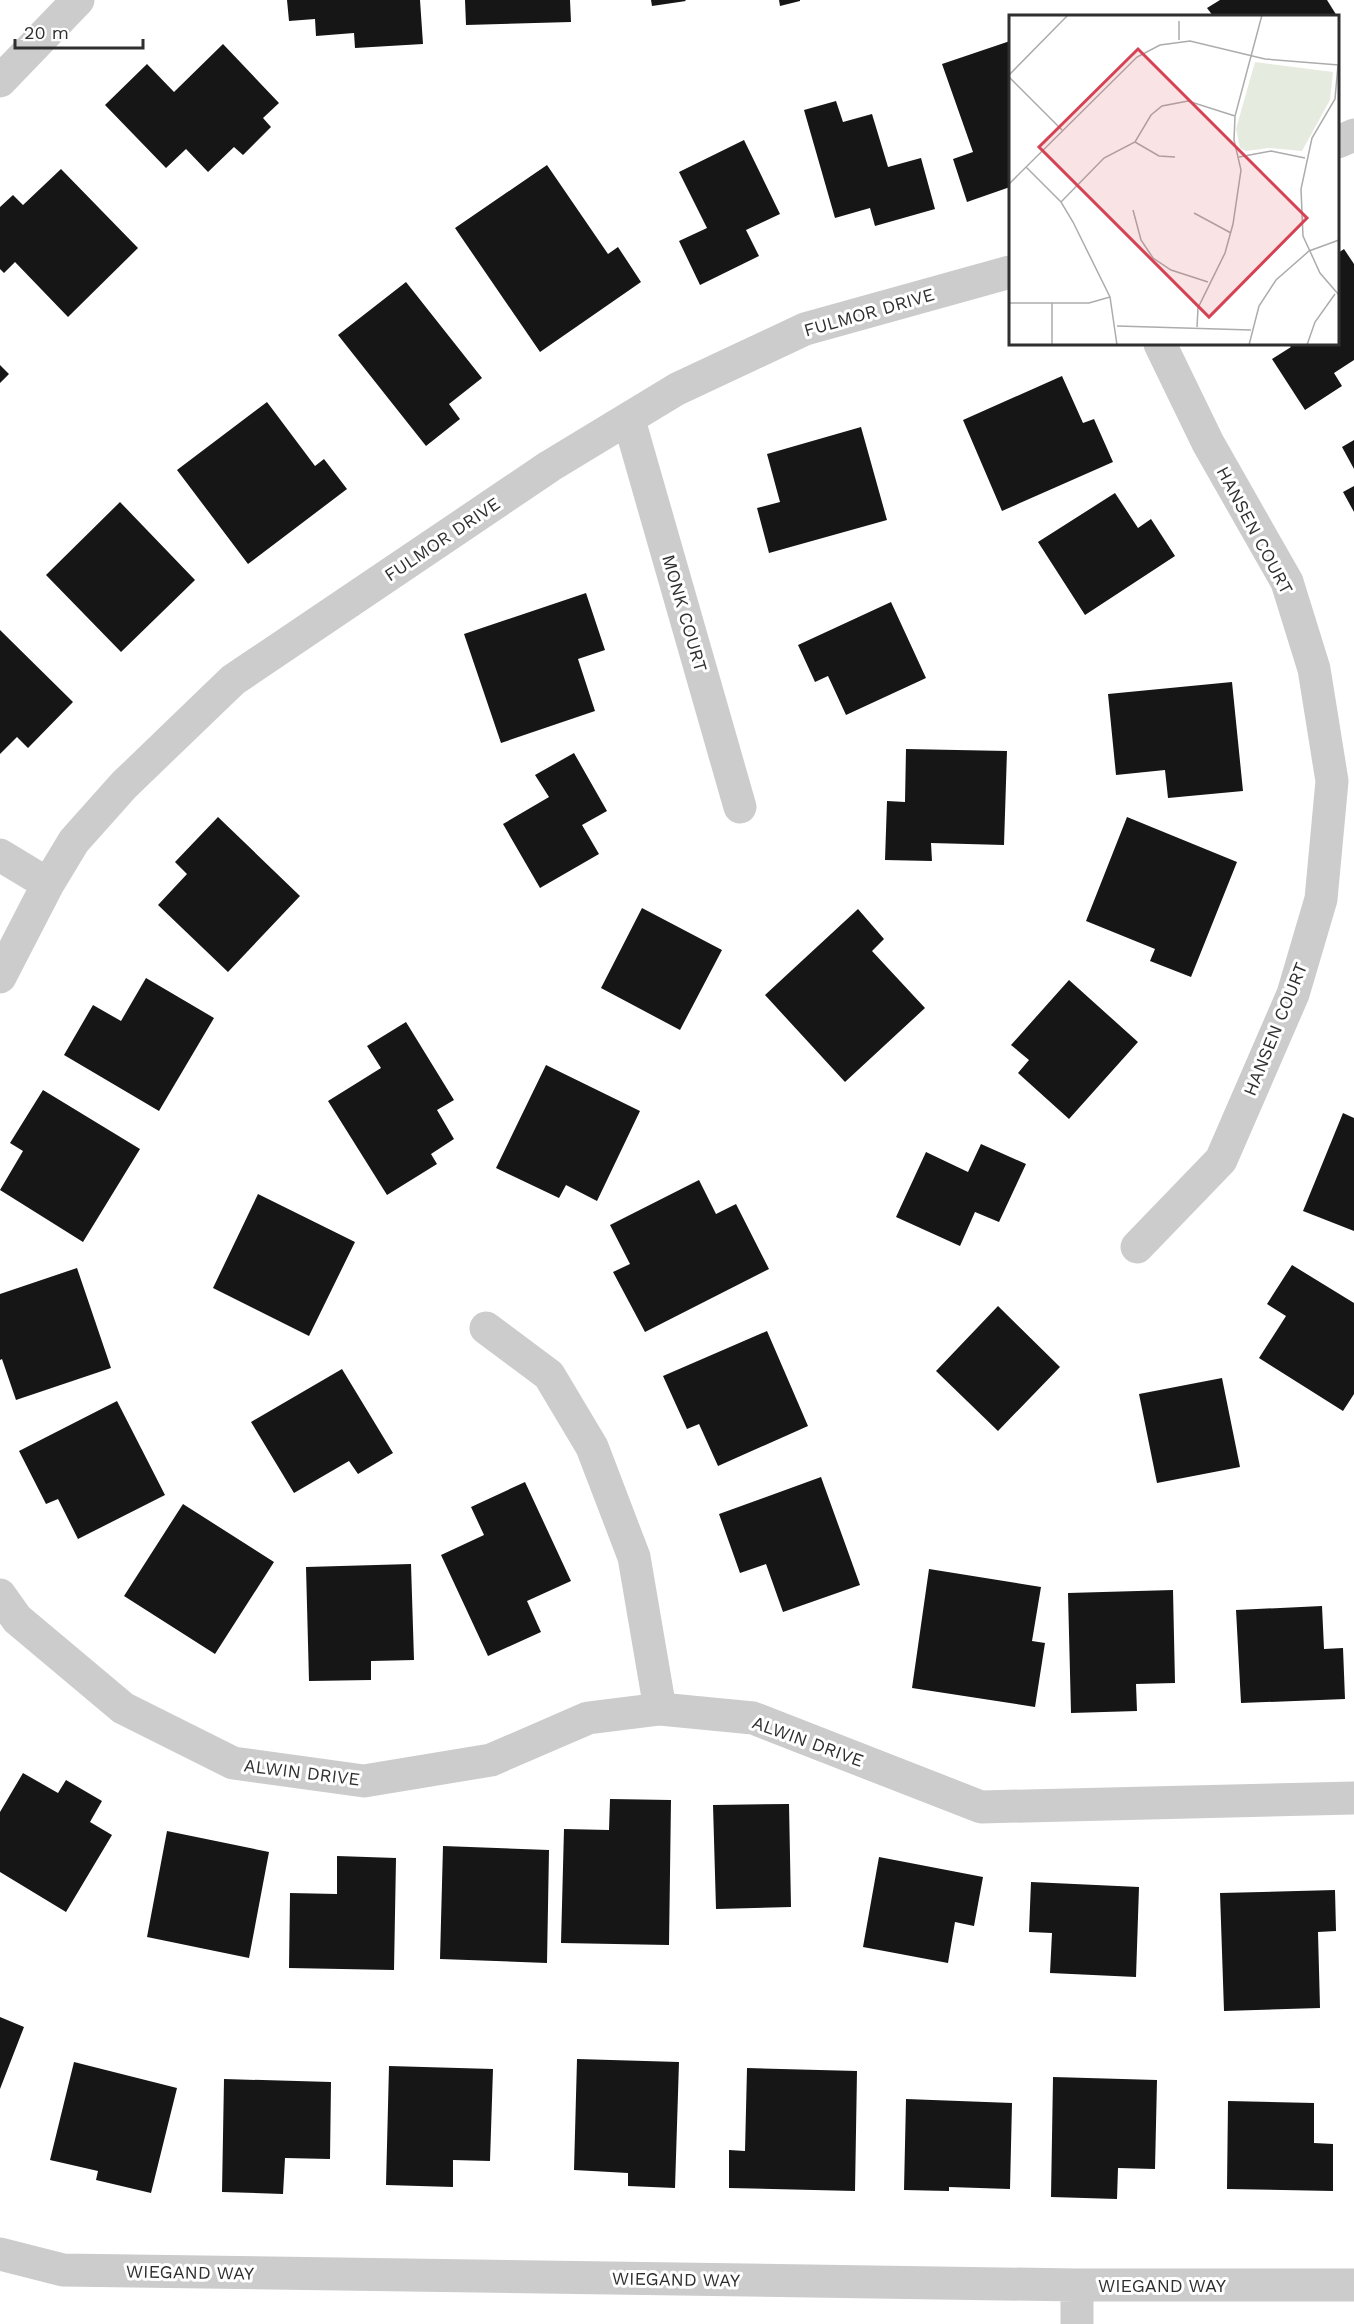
<svg xmlns="http://www.w3.org/2000/svg" width="1354" height="2324" font-family="'Work Sans',sans-serif">
<rect width="100%" height="100%" fill="#fff"/>
<!-- building -->
<path fill="#161616" d="M287 0H420L423 44 355 48 354 33 316 36 315 19 289 21Z
M465 0H570L571 22 466 25Z
M651 0H685L686 1 652 6Z
M779 0H800V1L780 6Z
M1220 0H1327L1337 16H1213L1207 8Z
M1010 41V187L967 202 953 159 973 152 942 64Z
M223 44 279 103 263 118 271 127 243 155 234 147 208 172 186 149 166 168 105 105 147 64 174 92Z
M836 101 843 122 872 114 888 167 921 158 935 209 875 226 870 208 835 218 804 110Z
M744 140 780 214 746 230 759 256 700 285 679 241 707 228 679 172Z
M547 165 608 254 618 247 641 282 540 352 455 228Z
M61 169 138 248 68 317 15 262 4 273 0 269V207L13 195 23 205Z
M1344 249 1354 264V360L1334 373 1342 386 1305 410 1272 359 1291 347 1288 344H1338V253Z
M406 282 482 378 449 404 460 419 426 446 338 335Z
M0 365 9 374 0 383Z
M1062 376 1083 423 1094 419 1113 462 1002 511 963 420Z
M267 402 315 466 324 459 347 489 248 564 177 470Z
M861 427 887 520 769 553 757 508 780 502 767 454Z
M1354 440V469L1342 447Z
M1354 486V512L1343 492Z
M1115 493 1138 528 1151 519 1175 556 1085 615 1038 542Z
M120 502 195 580 121 652 46 575Z
M586 593 605 650 578 659 595 711 501 743 464 634Z
M891 602 926 678 846 715 828 676 815 682 798 645Z
M0 630 73 702 28 748 17 737 0 754Z
M1232 682 1243 791 1168 798 1165 770 1116 775 1108 694Z
M906 749 1007 751 1004 845 931 843 932 861 885 860 887 801 905 802Z
M574 753 607 811 582 825 599 854 540 888 503 824 549 797 535 775Z
M218 817 300 896 228 972 158 905 187 874 175 862Z
M1127 817 1237 862 1191 977 1150 961 1155 949 1086 921Z
M642 908 722 950 680 1030 601 988Z
M858 909 884 939 872 951 925 1008 845 1082 765 995Z
M146 978 214 1018 159 1111 64 1055 93 1005 121 1021Z
M1069 980 1138 1042 1069 1119 1018 1073 1029 1060 1011 1045Z
M406 1022 454 1100 437 1110 454 1139 431 1154 437 1164 387 1195 328 1101 381 1068 367 1046Z
M546 1065 640 1111 597 1201 566 1185 559 1198 496 1168Z
M43 1090 140 1149 83 1242 0 1190 23 1151 10 1143Z
M1343 1113 1354 1118V1231L1303 1211Z
M981 1144 1026 1164 999 1222 975 1212 960 1246 896 1217 926 1152 968 1172Z
M699 1180 716 1214 736 1204 769 1269 645 1332 613 1272 630 1264 610 1225Z
M258 1194 355 1242 309 1336 213 1288Z
M1292 1265 1354 1303V1394L1343 1411 1259 1358 1286 1316 1267 1304Z
M77 1268 111 1368 16 1400 2 1359 0 1360V1294Z
M998 1306 1060 1367 998 1431 936 1371Z
M767 1331 808 1426 718 1466 699 1424 687 1429 663 1376Z
M342 1369 393 1453 358 1474 349 1461 294 1493 251 1422Z
M1222 1378 1240 1467 1157 1483 1139 1394Z
M117 1401 165 1495 78 1539 58 1499 46 1504 19 1451Z
M821 1477 860 1585 783 1612 766 1564 740 1573 719 1514Z
M525 1482 571 1581 527 1601 541 1632 488 1656 441 1555 484 1535 471 1507Z
M183 1504 274 1562 215 1654 124 1596Z
M411 1564 414 1660 371 1661V1680L309 1681 306 1567Z
M929 1569 1041 1587 1032 1641 1045 1643 1035 1707 912 1688Z
M1173 1590 1175 1683 1136 1684 1137 1711 1071 1713 1068 1593Z
M1322 1606 1324 1649 1343 1648 1345 1699 1241 1703 1236 1610Z
M23 1773 58 1793 66 1780 102 1801 90 1822 112 1835 66 1912 0 1872V1812Z
M610 1799 671 1800 669 1945 561 1943 564 1829 609 1830Z
M789 1804 791 1907 716 1909 713 1805Z
M167 1831 269 1852 249 1958 147 1937Z
M443 1846 549 1850 547 1963 440 1959Z
M337 1856 396 1858 394 1970 289 1968 290 1893 337 1894Z
M879 1857 983 1877 974 1926 955 1922 948 1963 863 1947Z
M1031 1882 1139 1887 1136 1977 1050 1973 1052 1933 1029 1932Z
M1335 1890 1336 1931 1318 1932 1320 2008 1224 2011 1220 1893Z
M0 2017 24 2027 0 2089Z
M577 2059 679 2062 675 2188 628 2186V2173L574 2170Z
M74 2062 177 2088 151 2193 96 2180 98 2171 50 2160Z
M389 2066 493 2069 490 2161 453 2160V2187L386 2185Z
M747 2068 857 2071 855 2191 729 2188V2150L745 2151Z
M1053 2077 1157 2080 1155 2169 1118 2168 1117 2199 1051 2197Z
M224 2079 331 2082 330 2159 285 2158 283 2194 222 2192Z
M906 2099 1012 2103 1010 2189 949 2187V2191L904 2190Z
M1228 2101 1314 2103V2143L1333 2144V2191L1227 2189Z"/>
<g fill="none" stroke-linecap="round" stroke-linejoin="round">
<!-- minor -->
<path stroke="#ccc" stroke-width="33" d="M0 81 78 0
M1338 142 1354 135
M629 420 740 807
M0 855 48 884
M0 977 48 884 74 841 124 785 233 680 550 466 677 389 805 329 1010 272
M1137 1247 1221 1160 1293 994 1321 899 1332 781 1314 669 1287 582 1208 443 1160 344
M486 1328 549 1375 592 1447 634 1557 660 1709
M0 1595 17 1619 123 1708 233 1763 364 1781 491 1760 588 1718 660 1709 753 1718 981 1807 1354 1798
M0 2254 63 2270 1077 2285H1354
M1077 2285V2324"/>
</g>
<g text-anchor="middle" dominant-baseline="central" stroke-width="6" stroke-linejoin="round" paint-order="stroke">
<!-- street labels -->
<g font-size="18" fill="#2f2f2f" stroke="#fff">
<text transform="translate(869 312) rotate(-16)">FULMOR DRIVE</text>
<text transform="translate(1255 530) rotate(62)">HANSEN COURT</text>
<text transform="translate(442 539) rotate(-34)">FULMOR DRIVE</text>
<text transform="translate(685 613) rotate(74)">MONK COURT</text>
<text transform="translate(1275 1029) rotate(-68)">HANSEN COURT</text>
<text transform="translate(808 1741) rotate(20)">ALWIN DRIVE</text>
<text transform="translate(302 1772) rotate(7)">ALWIN DRIVE</text>
<text transform="translate(190 2272) rotate(1)">WIEGAND WAY</text>
<text transform="translate(676 2279) rotate(1)">WIEGAND WAY</text>
<text x="1162" y="2285">WIEGAND WAY</text>
</g>
</g>
<!-- overview -->
<g transform="translate(1009 15)">
<rect width="330" height="330" fill="#fff"/>
<path d="M246 47 324 57 321 85 293 136 260 133 237 136 231 133 227 114Z" fill="#e5ebde"/>
<path fill="none" stroke="#acacac" stroke-width="1.5" d="M170 6V25M329 50 326 84 303 123 292 174 294 221 311 258 330 280M0 60 59 0M0 62 53 115M126 127 150 141 166 142M230 142 262 136 296 143M17 152 52 187 64 207 101 282 108 330M0 169 128 42 151 30 181 26 256 44 330 50M52 187 95 143 126 127 142 100 153 91 179 86 226 101M124 195 132 225 144 243 162 255 199 267M185 198 222 218M0 288H80L101 282M108 311 242 315M188 312 189 293 216 238 224 209 232 155 225 125 226 101 253 0M43 330V288M240 330 250 291 267 265 300 236 330 225M298 330 306 307 326 279"/>
<path fill="#d54253" fill-opacity="0.15" stroke="#d54253" stroke-width="3" d="M129 34 298 203 200 302 30 132Z"/>
<rect width="330" height="330" fill="none" stroke="#2f2f2f" stroke-width="3"/>
</g>
<!-- scale -->
<path d="M15 39v9h128v-9" fill="none" stroke="#2f2f2f" stroke-width="3"/>
<text x="24" y="39" font-size="18" fill="#2f2f2f" stroke="#ffffff" stroke-width="4.5" paint-order="stroke">20 m</text>
</svg>
